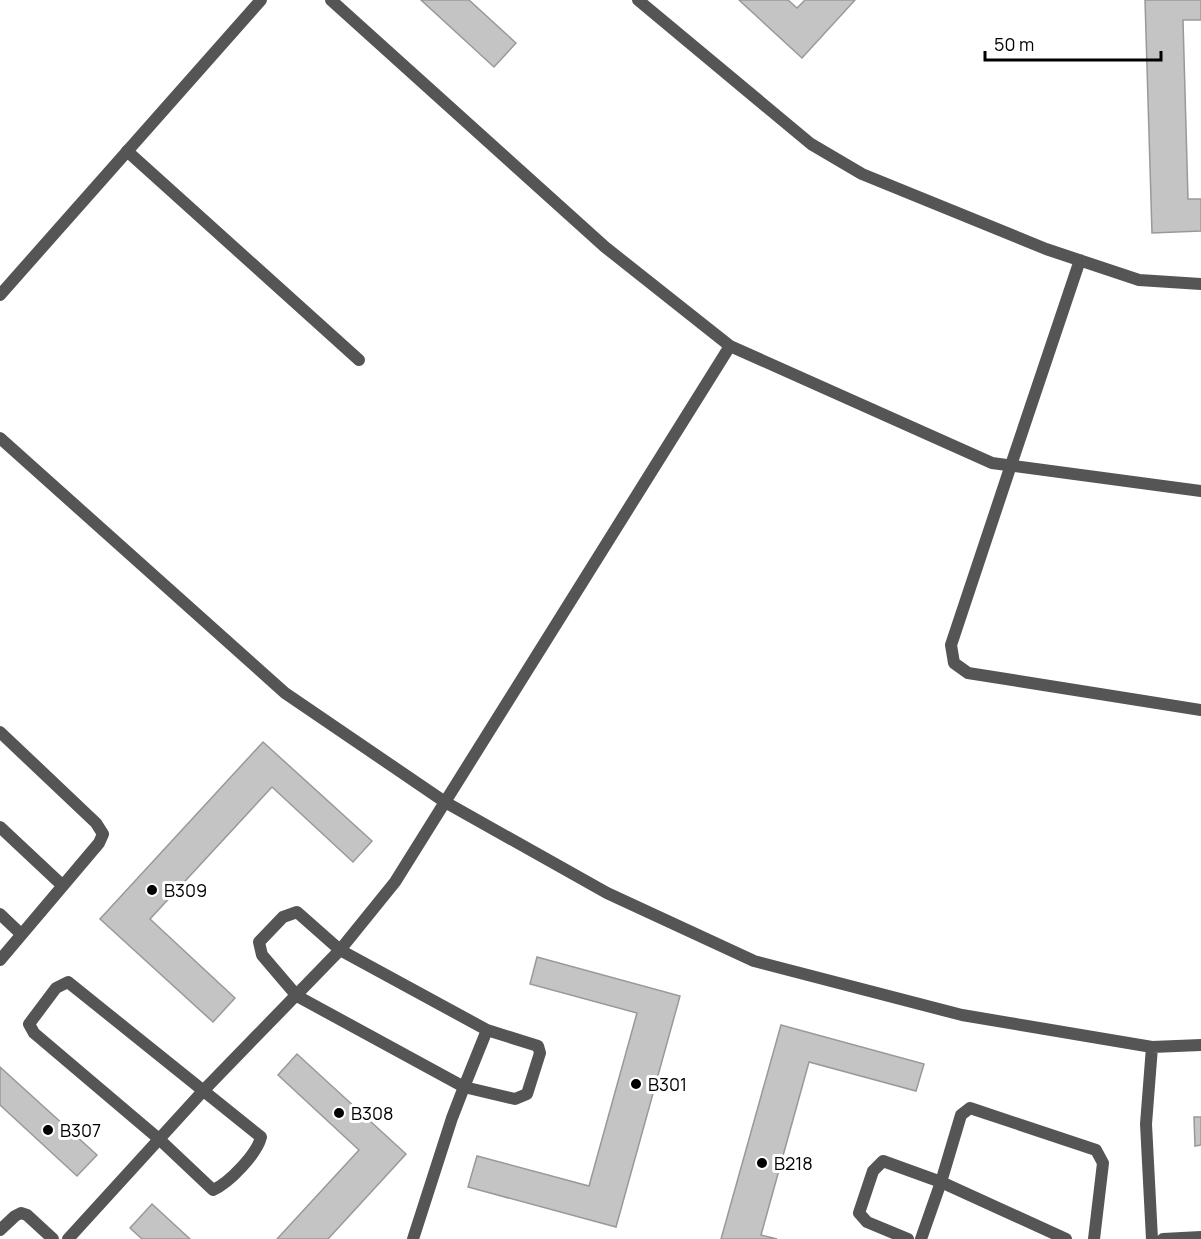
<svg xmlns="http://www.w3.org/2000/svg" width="1201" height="1239" font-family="Manrope,sans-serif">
<rect width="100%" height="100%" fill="#fff"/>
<!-- building -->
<path fill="#c4c4c4" stroke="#999" stroke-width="1.5" d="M421 0H469L516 43 494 67Z
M739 0H788L797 8 805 0H855L802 58Z
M1145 0H1201V20H1183L1188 199H1201V231L1152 233Z
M263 742 372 841 353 862 272 787 150 919 235 998 213 1022 100 919Z
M537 957 680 996 616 1227 468 1187 477 1156 589 1186 637 1013 530 984Z
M781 1025 924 1064 916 1091 809 1062 761 1235 777 1239H721Z
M297 1054 406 1154 328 1239H277L359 1150 278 1075Z
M0 1067 97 1155 77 1176 0 1105Z
M1194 1117H1201V1145L1195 1146Z
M152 1204 190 1239H142L130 1228Z"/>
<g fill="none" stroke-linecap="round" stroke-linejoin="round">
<!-- service -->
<path stroke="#555" stroke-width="12" d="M127 151 359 360
M1011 465 951 645 954 663 968 673 1201 710
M0 732 96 823 103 834 99 843 0 960
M0 827 63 886
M0 914 21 934
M68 982 261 1137C257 1154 229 1183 213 1190L159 1139 34 1033 29 1024 56 988Z
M297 996 262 955 259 942 283 917 297 912 340 950 487 1030 538 1046 540 1053 527 1094 515 1099 464 1087 487 1030
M0 1230 15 1216 21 1213 27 1215 53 1239
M908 1239 867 1222 859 1213 873 1171 883 1161 941 1182 961 1115 970 1108 1096 1150 1103 1163 1094 1239"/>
<!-- minor -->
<path stroke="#555" stroke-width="12" d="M331 0 605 247 730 346 992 463 1201 491
M638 0 811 144 862 174 1046 249 1139 280 1201 284
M0 295 261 0
M0 438 285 693 445 802 607 893 754 961 962 1015 1152 1047 1201 1045
M1011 465 1080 260
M297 996 464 1087 452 1118 413 1239
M68 1239 203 1091 340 950 395 882 730 346
M921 1239 941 1182 1066 1239
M1152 1239 1146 1124 1152 1047
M1163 1239 1201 1237"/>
</g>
<!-- markers -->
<g fill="#000" stroke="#fff" stroke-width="2">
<circle cx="152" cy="890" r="6"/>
<circle cx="636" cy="1084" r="6"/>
<circle cx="339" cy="1113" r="6"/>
<circle cx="48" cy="1130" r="6"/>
<circle cx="762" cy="1163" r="6"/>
</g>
<g text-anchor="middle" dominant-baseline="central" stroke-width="6" stroke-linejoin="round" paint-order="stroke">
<!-- poi labels -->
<g font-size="18" fill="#000" stroke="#fff" text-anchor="start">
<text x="164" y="890">B309</text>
<text x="648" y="1084">B301</text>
<text x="351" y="1113">B308</text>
<text x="60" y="1130">B307</text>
<text x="774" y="1163">B218</text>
</g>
</g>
<!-- scale -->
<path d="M985 51v9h176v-9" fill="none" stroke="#000000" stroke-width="3"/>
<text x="994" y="51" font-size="18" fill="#000000" stroke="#ffffff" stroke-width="4.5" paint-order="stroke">50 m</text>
</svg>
